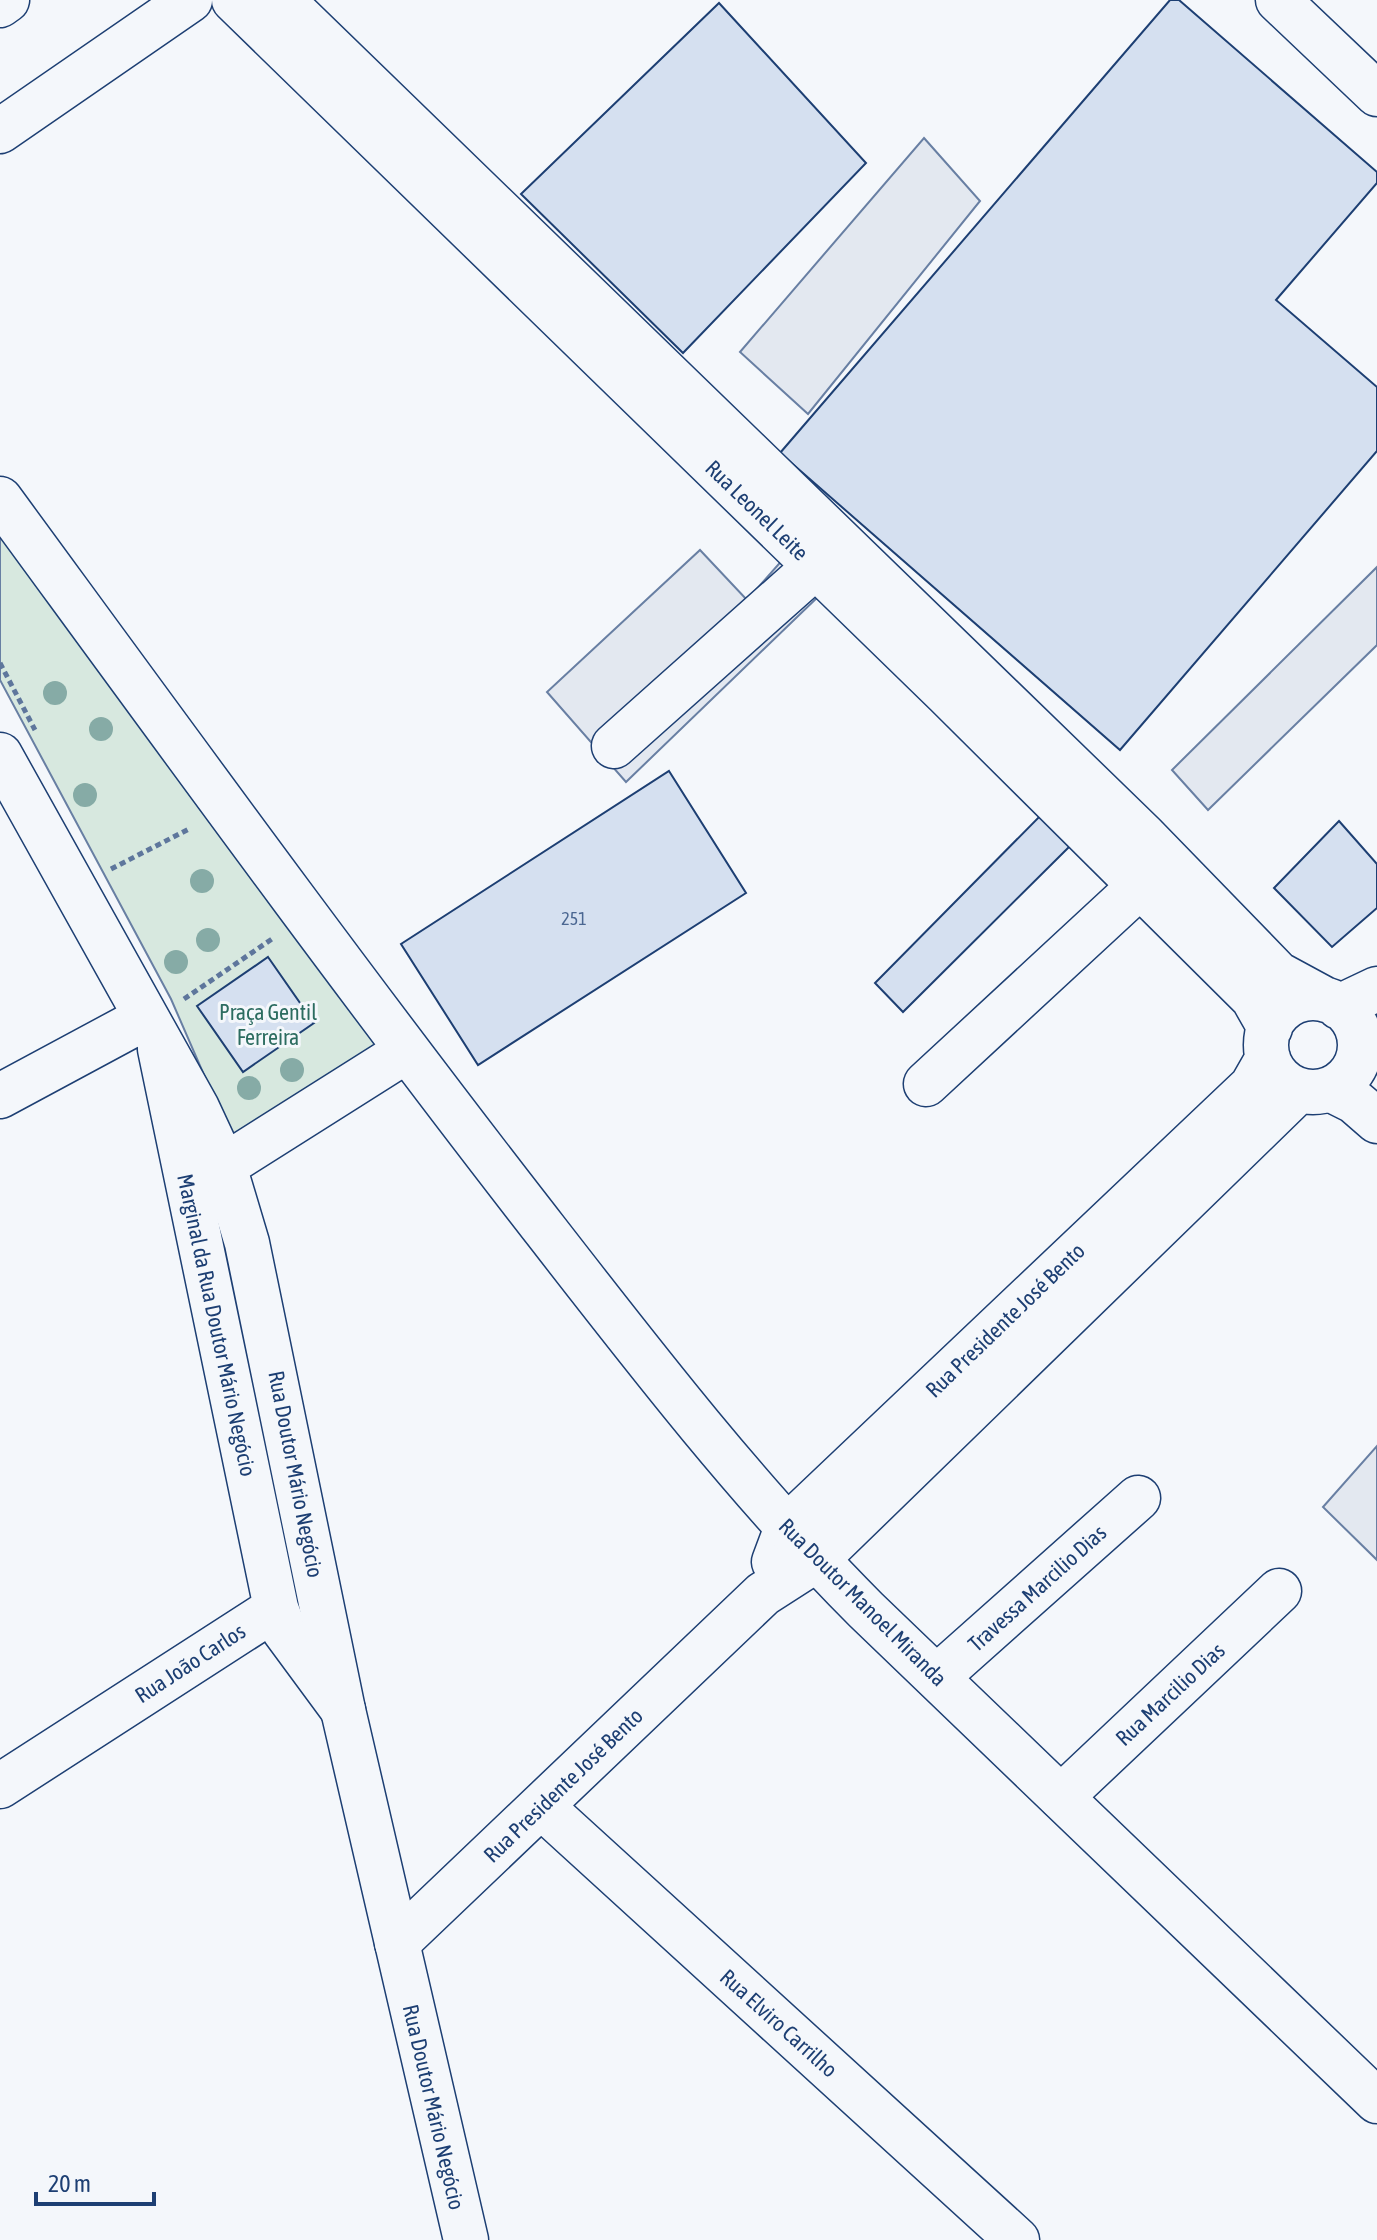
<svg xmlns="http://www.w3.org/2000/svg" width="1377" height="2240" font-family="'Asap Condensed',sans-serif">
<rect width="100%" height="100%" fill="#f4f7fb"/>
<!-- green -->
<path fill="#d7e8df" stroke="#687fa3" stroke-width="2" d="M0 518 383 1048 231 1137 171 999 0 680Z"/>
<!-- parking -->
<path fill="#e3e8f0" stroke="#687fa3" stroke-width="2" d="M924 138 980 201 808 414 740 352Z
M700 550 747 600 785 557 821 594 626 782 547 692Z
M1377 567V645L1208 810 1172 770Z
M1377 1446V1560L1323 1507Z"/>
<!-- building -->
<path fill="#d5e0f0" stroke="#1d3f73" stroke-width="2" d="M1170 0H1179L1377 172V183L1276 300 1377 387V451L1120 750 780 453Z
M719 3 866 163 683 353 521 194Z
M669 771 746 893 478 1065 401 944Z
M1041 815 1074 842 903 1012 875 983Z
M1339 821 1377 864V908L1332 947 1274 888Z
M268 957 314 1023 243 1072 197 1006Z"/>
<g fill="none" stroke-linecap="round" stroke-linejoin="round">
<!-- minor casing -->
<g stroke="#1d3f73" stroke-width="47">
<path id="minor" d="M234 0 947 694 1253 998 1270 1028
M282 0 1144 836 1278 974 1326 1000
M0 5 7 0
M0 131 190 0
M614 746 816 566
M1266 1045a47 47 0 1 1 94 0a47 47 0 1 1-94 0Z
M1339 1007 1377 989
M160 1049 276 1608 284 1630 343 1710
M926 1084 1140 886
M1330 1089 1354 1101 1377 1121
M0 1096 145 1018
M774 1562 787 1527 1252 1086 1268 1058
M937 1677 1138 1498
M0 1786 276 1608
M1061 1797 1279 1591
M541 1806 1017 2240
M397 1943 763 1594 816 1560 1299 1090"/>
</g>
<!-- major casing -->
<g stroke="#1d3f73" stroke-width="47">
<path id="major" d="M1278 0 1377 94
M0 499C173 735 345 972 525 1204 633 1343 742 1486 866 1610L1377 2101
M0 755 197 1108 224 1166 247 1243 343 1710 466 2240
M224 1166 406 1051"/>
</g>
<!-- path -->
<path stroke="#5e769c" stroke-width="5" stroke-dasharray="6 4" stroke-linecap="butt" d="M0 663 35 730
M111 869 191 828
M184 999 272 939"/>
<!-- minor -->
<use href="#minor" stroke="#f4f7fb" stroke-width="44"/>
<!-- major -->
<use href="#major" stroke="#f4f7fb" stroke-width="44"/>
</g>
<!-- trees -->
<g fill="#86aba6">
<circle cx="55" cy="693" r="12"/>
<circle cx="101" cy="729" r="12"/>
<circle cx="85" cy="795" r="12"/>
<circle cx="202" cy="881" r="12"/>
<circle cx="208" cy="940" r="12"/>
<circle cx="176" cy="962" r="12"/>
<circle cx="292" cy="1070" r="12"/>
<circle cx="249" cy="1088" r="12"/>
</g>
<g text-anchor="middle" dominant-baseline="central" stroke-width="6" stroke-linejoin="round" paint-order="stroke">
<!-- number labels -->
<g font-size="18" fill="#4b6792">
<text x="574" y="918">251</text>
</g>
<!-- street labels -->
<g font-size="22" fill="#1d3f73" stroke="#f4f7fb">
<text transform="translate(757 510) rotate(44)">Rua Leonel Leite</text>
<text transform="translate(1005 1320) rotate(-44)">Rua Presidente José Bento</text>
<text transform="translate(217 1325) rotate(78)">Marginal da Rua Doutor Mário Negócio</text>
<text transform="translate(296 1474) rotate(79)">Rua Doutor Mário Negócio</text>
<text transform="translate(1037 1588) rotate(-42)">Travessa Marcilio Dias</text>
<text transform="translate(863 1602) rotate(45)">Rua Doutor Manoel Miranda</text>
<text transform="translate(190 1663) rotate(-33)">Rua João Carlos</text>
<text transform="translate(1170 1694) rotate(-43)">Rua Marcilio Dias</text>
<text transform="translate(563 1785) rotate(-44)">Rua Presidente José Bento</text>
<text transform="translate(779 2023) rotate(42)">Rua Elviro Carrilho</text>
<text transform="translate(434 2107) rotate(77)">Rua Doutor Mário Negócio</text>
</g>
<!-- park labels -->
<g font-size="22" fill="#2c6c60" stroke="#f4f7fb">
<text x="268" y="1012">Praça Gentil<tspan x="268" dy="25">Ferreira</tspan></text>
</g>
</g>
<!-- scale -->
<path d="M36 2192v12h118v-12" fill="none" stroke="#1d3f73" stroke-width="4"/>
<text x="48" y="2192" font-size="24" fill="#1d3f73" stroke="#f4f7fb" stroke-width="6" paint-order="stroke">20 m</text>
</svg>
